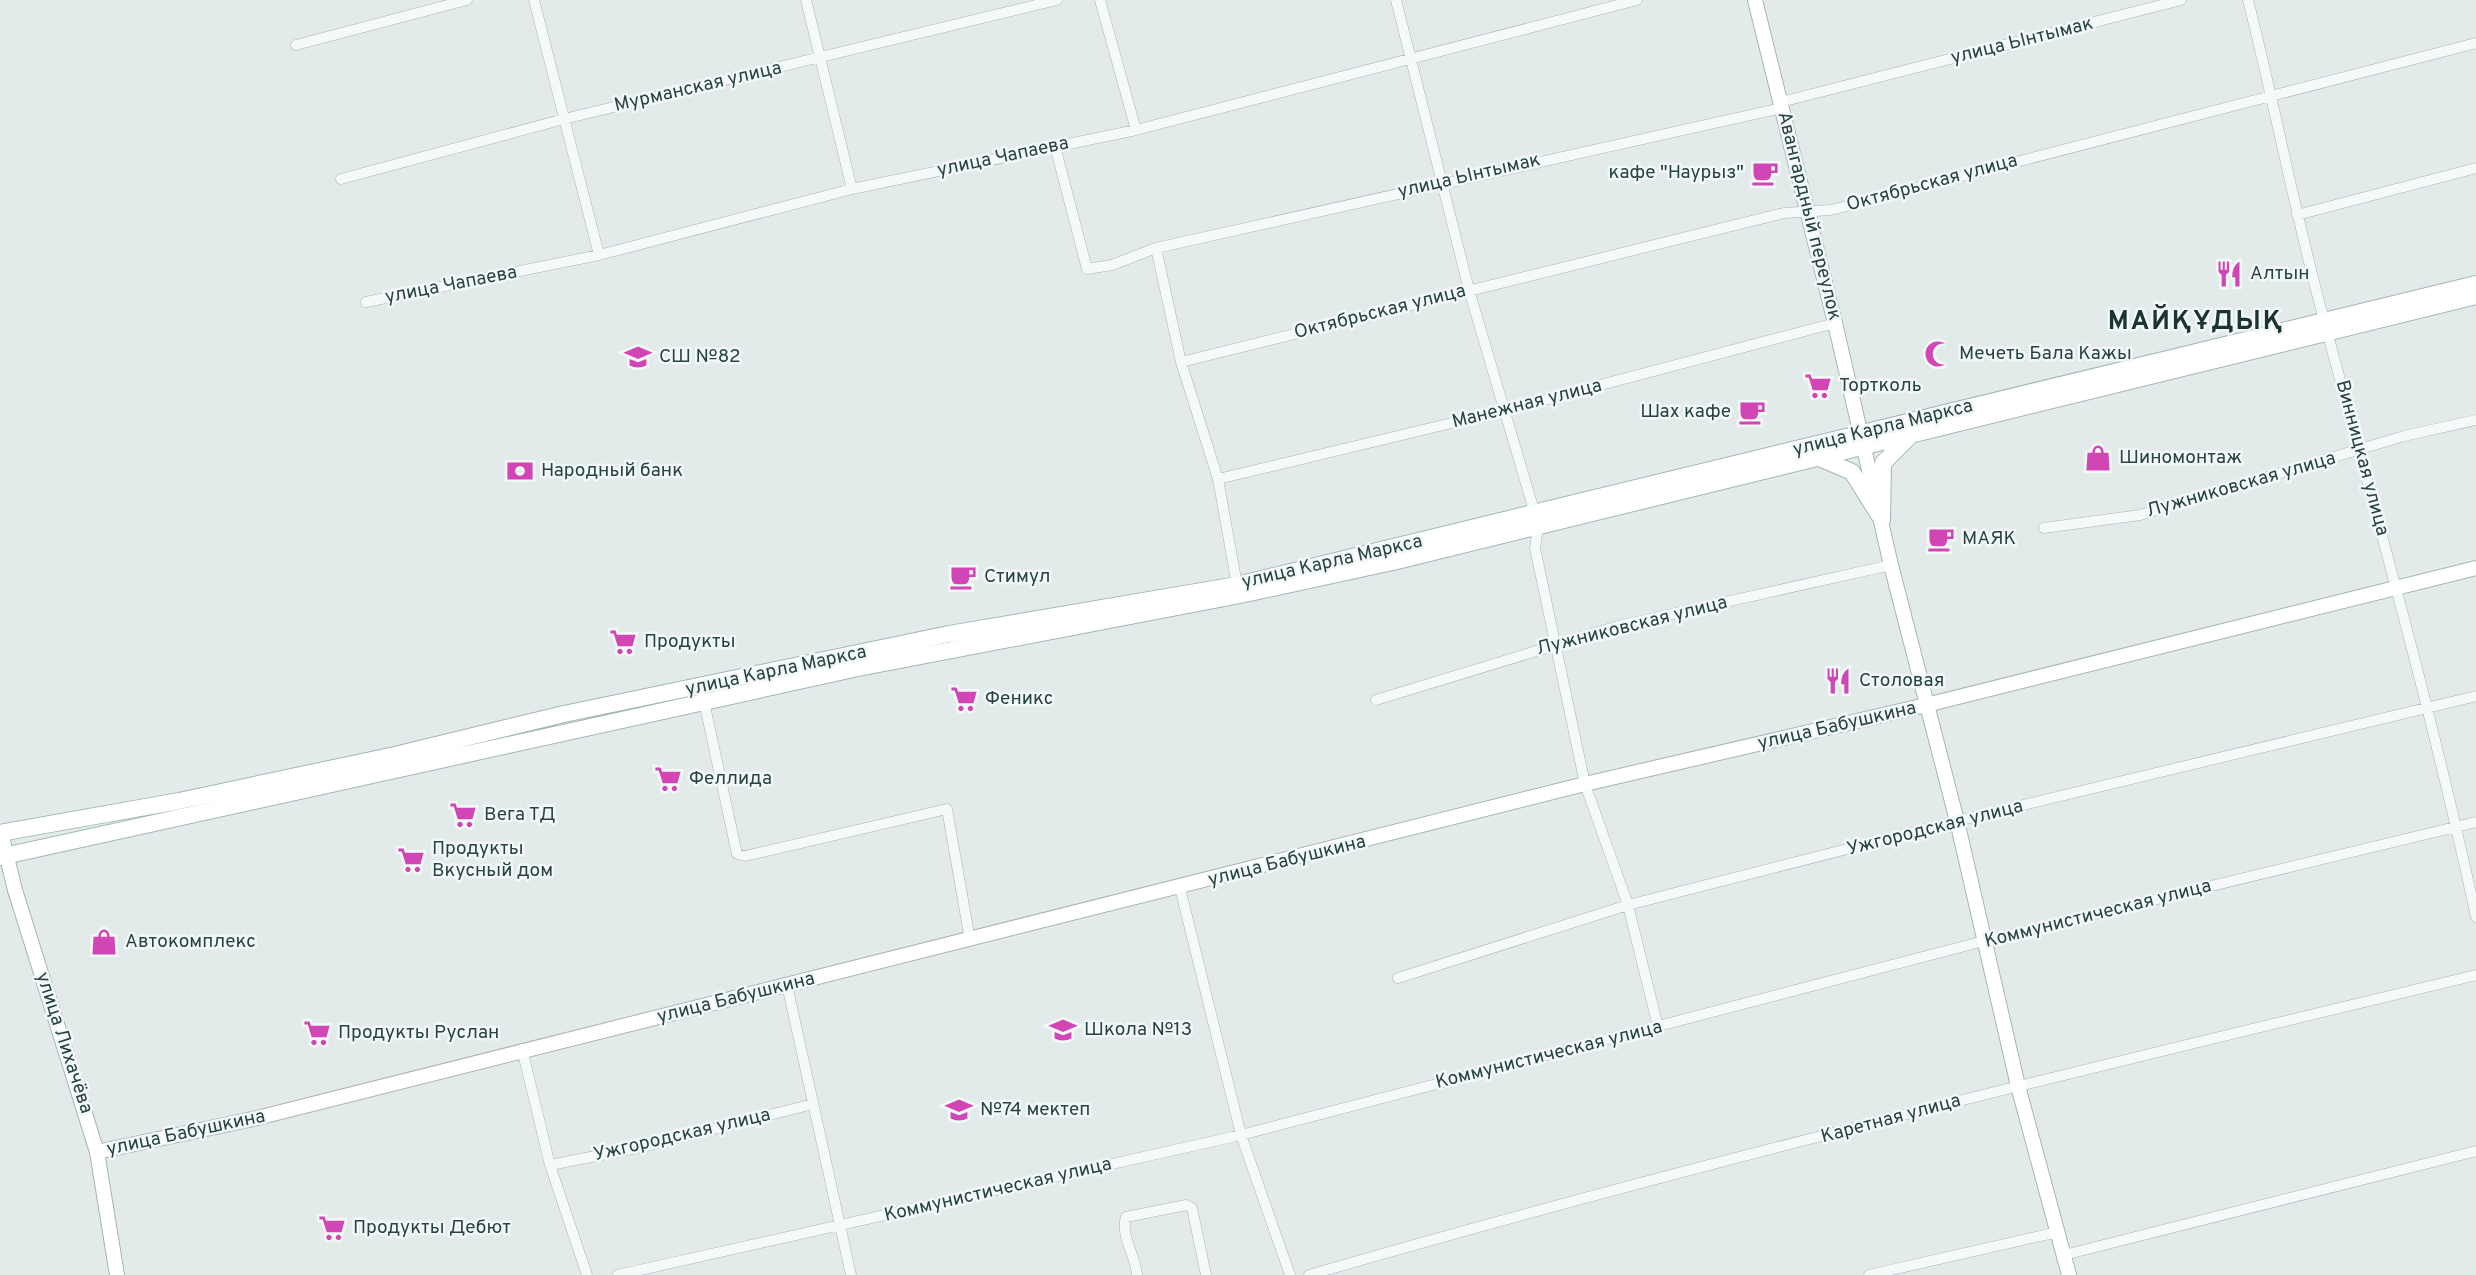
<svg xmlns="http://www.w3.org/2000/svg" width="2476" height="1275" font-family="Overpass,sans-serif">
<rect width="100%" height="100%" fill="#e2ebea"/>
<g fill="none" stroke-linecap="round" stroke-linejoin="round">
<!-- street casing -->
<g stroke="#a7b5b5" stroke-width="11">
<path id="street" d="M534 0 599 255
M806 0 852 189
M1100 0 1136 130
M1396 0 1469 290 1535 514
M2248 0C2275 106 2295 214 2324 320 2377 518 2433 716 2476 917
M296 45 467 0
M1781 102 2181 0
M1055 146 1087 269 1112 265 1156 248 1782 108
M341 179 564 119 1057 0
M2297 215 2476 168
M1156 248 1181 362 1218 479 1237 585
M366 302 599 255 852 189 1136 130 1637 0
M1181 362 1784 213 1831 210 2476 43
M1218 479 1506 410 1835 323
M1538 527 1535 548 1585 784 1628 905 1658 1027
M2044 528 2140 515 2404 436 2476 420
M703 697 737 854 745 856 947 809 970 940
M1376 700 1618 626 1891 565
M1180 888 1241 1135 1290 1275
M1398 978 1628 905 1957 821 2476 696
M787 985 851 1275
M522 1049 550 1165 587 1275
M550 1165 642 1147 813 1104
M2064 1255 2476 1151
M618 1275 1241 1135 1984 941 2476 822
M1137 1275C1136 1256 1120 1236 1126 1217L1186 1205 1192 1208 1206 1275
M1309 1275C1695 1163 2085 1069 2476 975
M1869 1275 2058 1232"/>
</g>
<!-- secondary casing -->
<g stroke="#a7b5b5" stroke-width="16">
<path id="secondary" d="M1755 0 1835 323 1891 565 1957 821 2018 1086 2069 1275
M1 833 15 890 97 1152 117 1275
M97 1152 257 1118 1585 784 1926 705 2476 568"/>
</g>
<!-- primary casing -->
<g stroke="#a1b7b6" stroke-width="18">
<path id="primary" d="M1817 457 1852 472 1879 515
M1882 520 1883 463 1910 436
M0 833 179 801 395 755 564 714 949 634 1237 585 2476 284
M0 857 858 668 1240 595 1397 561 2476 296"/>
</g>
<!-- street -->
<use href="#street" stroke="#f5f9f9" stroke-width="10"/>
<!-- secondary -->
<use href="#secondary" stroke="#fff" stroke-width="14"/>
<!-- primary -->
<use href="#primary" stroke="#fff" stroke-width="16"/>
</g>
<!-- icons -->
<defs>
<g id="cafe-bare" transform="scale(2.1)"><path d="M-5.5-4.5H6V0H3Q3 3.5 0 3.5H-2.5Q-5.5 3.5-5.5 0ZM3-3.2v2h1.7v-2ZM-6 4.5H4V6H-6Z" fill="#d145b5" stroke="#f2f8f7" stroke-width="2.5" paint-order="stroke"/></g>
<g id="restaurant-bare" transform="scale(2.1)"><path d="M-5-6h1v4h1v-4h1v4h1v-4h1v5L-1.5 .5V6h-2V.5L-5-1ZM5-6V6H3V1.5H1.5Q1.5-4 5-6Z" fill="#d145b5" stroke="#f2f8f7" stroke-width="2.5" paint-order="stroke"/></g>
<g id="mosque-bare" transform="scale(2.1)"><path d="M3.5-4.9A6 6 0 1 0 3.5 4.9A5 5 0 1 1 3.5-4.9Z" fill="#d145b5" stroke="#f2f8f7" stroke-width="2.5" paint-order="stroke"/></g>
<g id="school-bare" transform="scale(2.1)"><path d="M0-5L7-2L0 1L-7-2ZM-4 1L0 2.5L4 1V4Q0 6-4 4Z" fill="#d145b5" stroke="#f2f8f7" stroke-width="2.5" paint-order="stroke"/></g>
<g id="supermarket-bare" transform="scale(2.1)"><path d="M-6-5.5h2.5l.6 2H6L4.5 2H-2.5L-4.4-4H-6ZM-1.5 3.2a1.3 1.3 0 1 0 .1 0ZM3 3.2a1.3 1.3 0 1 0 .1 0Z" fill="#d145b5" stroke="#f2f8f7" stroke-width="2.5" paint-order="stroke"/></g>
<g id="shop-bare" transform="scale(2.1)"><path d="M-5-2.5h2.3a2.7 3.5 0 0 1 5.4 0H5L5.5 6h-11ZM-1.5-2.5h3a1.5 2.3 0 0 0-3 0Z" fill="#d145b5" stroke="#f2f8f7" stroke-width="2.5" paint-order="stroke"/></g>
<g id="bank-bare" transform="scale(2.1)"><path d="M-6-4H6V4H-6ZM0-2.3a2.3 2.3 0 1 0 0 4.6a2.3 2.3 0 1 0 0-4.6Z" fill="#d145b5" stroke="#f2f8f7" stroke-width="2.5" paint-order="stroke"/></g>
</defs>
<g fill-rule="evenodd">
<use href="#cafe-bare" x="1765" y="173"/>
<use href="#restaurant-bare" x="2229" y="274"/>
<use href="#mosque-bare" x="1938" y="354"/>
<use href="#school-bare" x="638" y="357"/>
<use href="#supermarket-bare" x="1818" y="386"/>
<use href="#cafe-bare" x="1752" y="412"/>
<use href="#shop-bare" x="2098" y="458"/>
<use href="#bank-bare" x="520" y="471"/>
<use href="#cafe-bare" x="1941" y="539"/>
<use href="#cafe-bare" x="963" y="577"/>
<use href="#supermarket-bare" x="623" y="642"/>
<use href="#restaurant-bare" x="1838" y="681"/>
<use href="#supermarket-bare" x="964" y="699"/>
<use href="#supermarket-bare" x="668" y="779"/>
<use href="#supermarket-bare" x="463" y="815"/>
<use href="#supermarket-bare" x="411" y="860"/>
<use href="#shop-bare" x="104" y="942"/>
<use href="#school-bare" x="1063" y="1030"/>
<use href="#supermarket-bare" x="317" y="1033"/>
<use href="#school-bare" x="959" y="1110"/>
<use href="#supermarket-bare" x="332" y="1228"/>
</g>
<g text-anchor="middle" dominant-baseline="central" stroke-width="5" stroke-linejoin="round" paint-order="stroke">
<!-- street labels -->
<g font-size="19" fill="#294343" stroke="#f2f8f7">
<text transform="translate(2022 41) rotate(-14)">улица Ынтымак</text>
<text transform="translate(698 87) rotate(-13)">Мурманская улица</text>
<text transform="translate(1003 157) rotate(-12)">улица Чапаева</text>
<text transform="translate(1469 176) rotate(-13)">улица Ынтымак</text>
<text transform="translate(1932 183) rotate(-15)">Октябрьская улица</text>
<text transform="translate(1809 216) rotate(76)">Авангардный переулок</text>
<text transform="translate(451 285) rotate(-11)">улица Чапаева</text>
<text transform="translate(1380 312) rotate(-14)">Октябрьская улица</text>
<text transform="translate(1527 404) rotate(-14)">Манежная улица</text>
<text transform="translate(1883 428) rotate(-14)">улица Карла Маркса</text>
<text transform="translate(2362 458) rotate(75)">Винницкая улица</text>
<text transform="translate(2241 485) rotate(-16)">Лужниковская улица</text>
<text transform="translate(1332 562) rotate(-13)">улица Карла Маркса</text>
<text transform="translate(1632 626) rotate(-14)">Лужниковская улица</text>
<text transform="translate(776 671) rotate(-12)">улица Карла Маркса</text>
<text transform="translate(1837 726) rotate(-13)">улица Бабушкина</text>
<text transform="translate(1935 828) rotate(-14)">Ужгородская улица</text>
<text transform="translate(1287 861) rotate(-14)">улица Бабушкина</text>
<text transform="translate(2098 914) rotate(-14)">Коммунистическая улица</text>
<text transform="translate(736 998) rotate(-14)">улица Бабушкина</text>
<text transform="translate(64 1043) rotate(72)">улица Лихачёва</text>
<text transform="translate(1549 1055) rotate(-14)">Коммунистическая улица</text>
<text transform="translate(1891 1119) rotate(-15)">Каретная улица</text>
<text transform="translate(186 1133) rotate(-12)">улица Бабушкина</text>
<text transform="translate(682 1135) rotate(-13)">Ужгородская улица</text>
<text transform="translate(998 1190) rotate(-13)">Коммунистическая улица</text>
</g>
<!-- poi labels -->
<g font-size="19" fill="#294343" stroke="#f2f8f7" text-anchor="start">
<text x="1744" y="173" text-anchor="end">кафе "Наурыз"</text>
<text x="2250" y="274">Алтын</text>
<text x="1959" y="354">Мечеть Бала Кажы</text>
<text x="659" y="357">СШ №82</text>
<text x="1839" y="386">Тортколь</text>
<text x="1731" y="412" text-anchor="end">Шах кафе</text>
<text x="2119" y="458">Шиномонтаж</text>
<text x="541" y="471">Народный банк</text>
<text x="1962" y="539">МАЯК</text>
<text x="984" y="577">Стимул</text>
<text x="644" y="642">Продукты</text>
<text x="1859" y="681">Столовая</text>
<text x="985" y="699">Феникс</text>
<text x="689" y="779">Феллида</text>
<text x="484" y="815">Вега ТД</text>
<text x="432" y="849">Продукты<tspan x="432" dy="22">Вкусный дом</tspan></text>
<text x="125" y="942">Автокомплекс</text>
<text x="1084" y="1030">Школа №13</text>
<text x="338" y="1033">Продукты Руслан</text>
<text x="980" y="1110">№74 мектеп</text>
<text x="353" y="1228">Продукты Дебют</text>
</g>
<!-- district labels -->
<g font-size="26" font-weight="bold" letter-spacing="2" fill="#1c3334" stroke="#f2f8f7">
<text x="2196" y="322">МАЙҚҰДЫҚ</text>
</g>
</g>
</svg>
